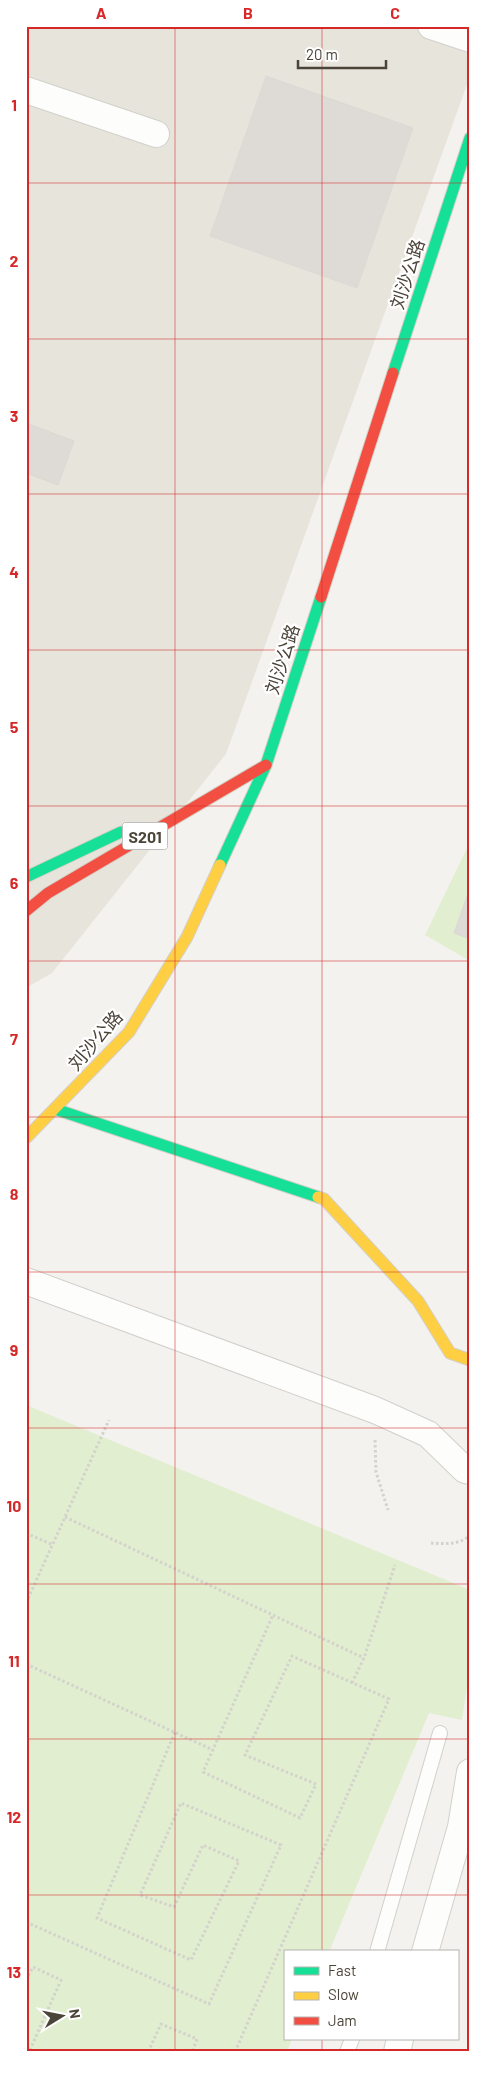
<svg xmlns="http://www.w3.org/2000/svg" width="496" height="2078" font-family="Barlow,'Noto Sans SC',sans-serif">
<rect width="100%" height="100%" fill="#f4f2ee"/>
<!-- residential -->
<path fill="#e7e4dc" d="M26 26H470V76L226 754 52 973 26 988Z"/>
<!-- green -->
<path fill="#e1eecf" d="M470 842V961L425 935Z
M26 1405 470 1590V1667L462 1720 429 1713 329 1952H285V2039H292L287 2052H26Z"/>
<!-- building -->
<path fill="#dedbd6" stroke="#dcd9d4" d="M266 76 413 128 357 288 210 236Z
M26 423 74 441 58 485 26 473Z
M470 888V939L454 933Z"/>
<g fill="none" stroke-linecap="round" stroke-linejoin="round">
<!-- lane casing -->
<g stroke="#d2d0cb" stroke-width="16">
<path id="lane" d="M377 1952 440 1733
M347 2052 352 2039"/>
</g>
<!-- street casing -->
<g stroke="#d2d0cb" stroke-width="28">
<path id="street" d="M431 26 470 39
M26 90 156 134
M26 1281 375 1410 428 1434 465 1470 470 1471
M425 1952 461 1827 470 1772
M397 2052 400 2039"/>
</g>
<!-- fast casing -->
<g stroke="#d3cfc5" stroke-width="13">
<path id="fast" d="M393 373 470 138
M220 865 266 765 321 597
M26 877 121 832
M55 1109 318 1197"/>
</g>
<!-- slow casing -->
<g stroke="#d3cfc5" stroke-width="13">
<path id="slow" d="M26 1138 129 1032 187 937 220 865
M318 1197 324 1199 418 1301 450 1353 470 1360"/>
</g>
<!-- jam casing -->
<g stroke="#d3cfc5" stroke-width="13">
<path id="jam" d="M321 597 393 373
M26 911 48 893 266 765"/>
</g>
<!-- path -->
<path stroke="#d3d2cc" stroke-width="3" stroke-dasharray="2.5 2.5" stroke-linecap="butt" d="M375 1440 376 1472 388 1510
M65 1517 364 1658
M26 1533 53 1545
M431 1543C445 1544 460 1545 470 1535
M26 1603 109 1420
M26 1664 213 1750
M352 1683 364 1658 395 1565
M26 1922 209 2004 281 1845 181 1803 140 1895 174 1907 203 1845 239 1861 191 1960 97 1918 175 1732
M26 1980 33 1967 61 1980 29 2052
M148 2052 161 2024 197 2039 192 2052
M235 2052 389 1699 292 1656 245 1755 316 1784 300 1818 203 1772 273 1615"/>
<!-- lane -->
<use href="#lane" stroke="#fdfdfc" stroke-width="14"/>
<!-- street -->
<use href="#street" stroke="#fdfdfc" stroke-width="26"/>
<!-- fast -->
<use href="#fast" stroke="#16e098" stroke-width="11"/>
<!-- slow -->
<use href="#slow" stroke="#ffcf43" stroke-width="11"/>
<!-- jam -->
<use href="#jam" stroke="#f24e42" stroke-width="11"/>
</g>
<!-- grid -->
<path fill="none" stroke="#d62828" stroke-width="1" stroke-opacity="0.55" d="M175 26V2052M322 26V1952M26 183H470M26 339H470M26 494H470M26 650H470M26 806H470M26 961H470M26 1117H470M26 1272H470M26 1428H470M26 1584H470M26 1739H470M26 1895H470M322 2039V2052"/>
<g text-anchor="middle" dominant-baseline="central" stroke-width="4.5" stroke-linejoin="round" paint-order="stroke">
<!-- shield labels -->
<rect fill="#fff" stroke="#817c74" stroke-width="1" x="122.5" y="822.5" width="45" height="27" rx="4"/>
<g font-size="16" font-weight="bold" fill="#4b4439">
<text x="145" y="836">S201</text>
</g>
<!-- street labels -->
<g font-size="18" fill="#4b4439" stroke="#fff">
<text transform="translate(407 274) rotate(-72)">刘沙公路</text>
<text transform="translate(282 659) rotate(-72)">刘沙公路</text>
<text transform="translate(95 1040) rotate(-49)">刘沙公路</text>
</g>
</g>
<!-- border -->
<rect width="496" height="2078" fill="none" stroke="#ffffff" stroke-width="55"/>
<!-- legend -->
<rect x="284" y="1950" width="175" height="90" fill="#ffffff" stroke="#b7b4b0"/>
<rect x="294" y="1967" width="25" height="8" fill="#16e098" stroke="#b7b4b0"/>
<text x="328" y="1976" font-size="15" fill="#4b4439">Fast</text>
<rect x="294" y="1992" width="25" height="8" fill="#ffcf43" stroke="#b7b4b0"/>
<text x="328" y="2000" font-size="15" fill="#4b4439">Slow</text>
<rect x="294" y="2017" width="25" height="8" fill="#f24e42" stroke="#b7b4b0"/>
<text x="328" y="2026" font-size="15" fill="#4b4439">Jam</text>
<!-- north arrow -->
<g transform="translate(62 2016) rotate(80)" stroke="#ffffff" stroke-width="4" paint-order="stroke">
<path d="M0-4L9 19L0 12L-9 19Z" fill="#4b4439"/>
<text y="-8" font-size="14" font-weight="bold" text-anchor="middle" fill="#4b4439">N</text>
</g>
<!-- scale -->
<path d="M298 60v8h88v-8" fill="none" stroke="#4b4439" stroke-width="2.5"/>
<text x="306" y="60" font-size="15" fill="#4b4439" stroke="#ffffff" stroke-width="4" paint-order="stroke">20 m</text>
<rect x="28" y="28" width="440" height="2022" fill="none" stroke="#d62828" stroke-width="2"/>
<g font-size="16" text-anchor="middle" font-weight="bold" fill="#d62828">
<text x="101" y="19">A</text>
<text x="248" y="19">B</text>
<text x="395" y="19">C</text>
<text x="14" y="111">1</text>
<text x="14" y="267">2</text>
<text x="14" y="422">3</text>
<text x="14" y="578">4</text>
<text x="14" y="733">5</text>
<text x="14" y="889">6</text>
<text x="14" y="1045">7</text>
<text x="14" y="1200">8</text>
<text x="14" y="1356">9</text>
<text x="14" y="1512">10</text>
<text x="14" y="1667">11</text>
<text x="14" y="1823">12</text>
<text x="14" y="1978">13</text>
</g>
</svg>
